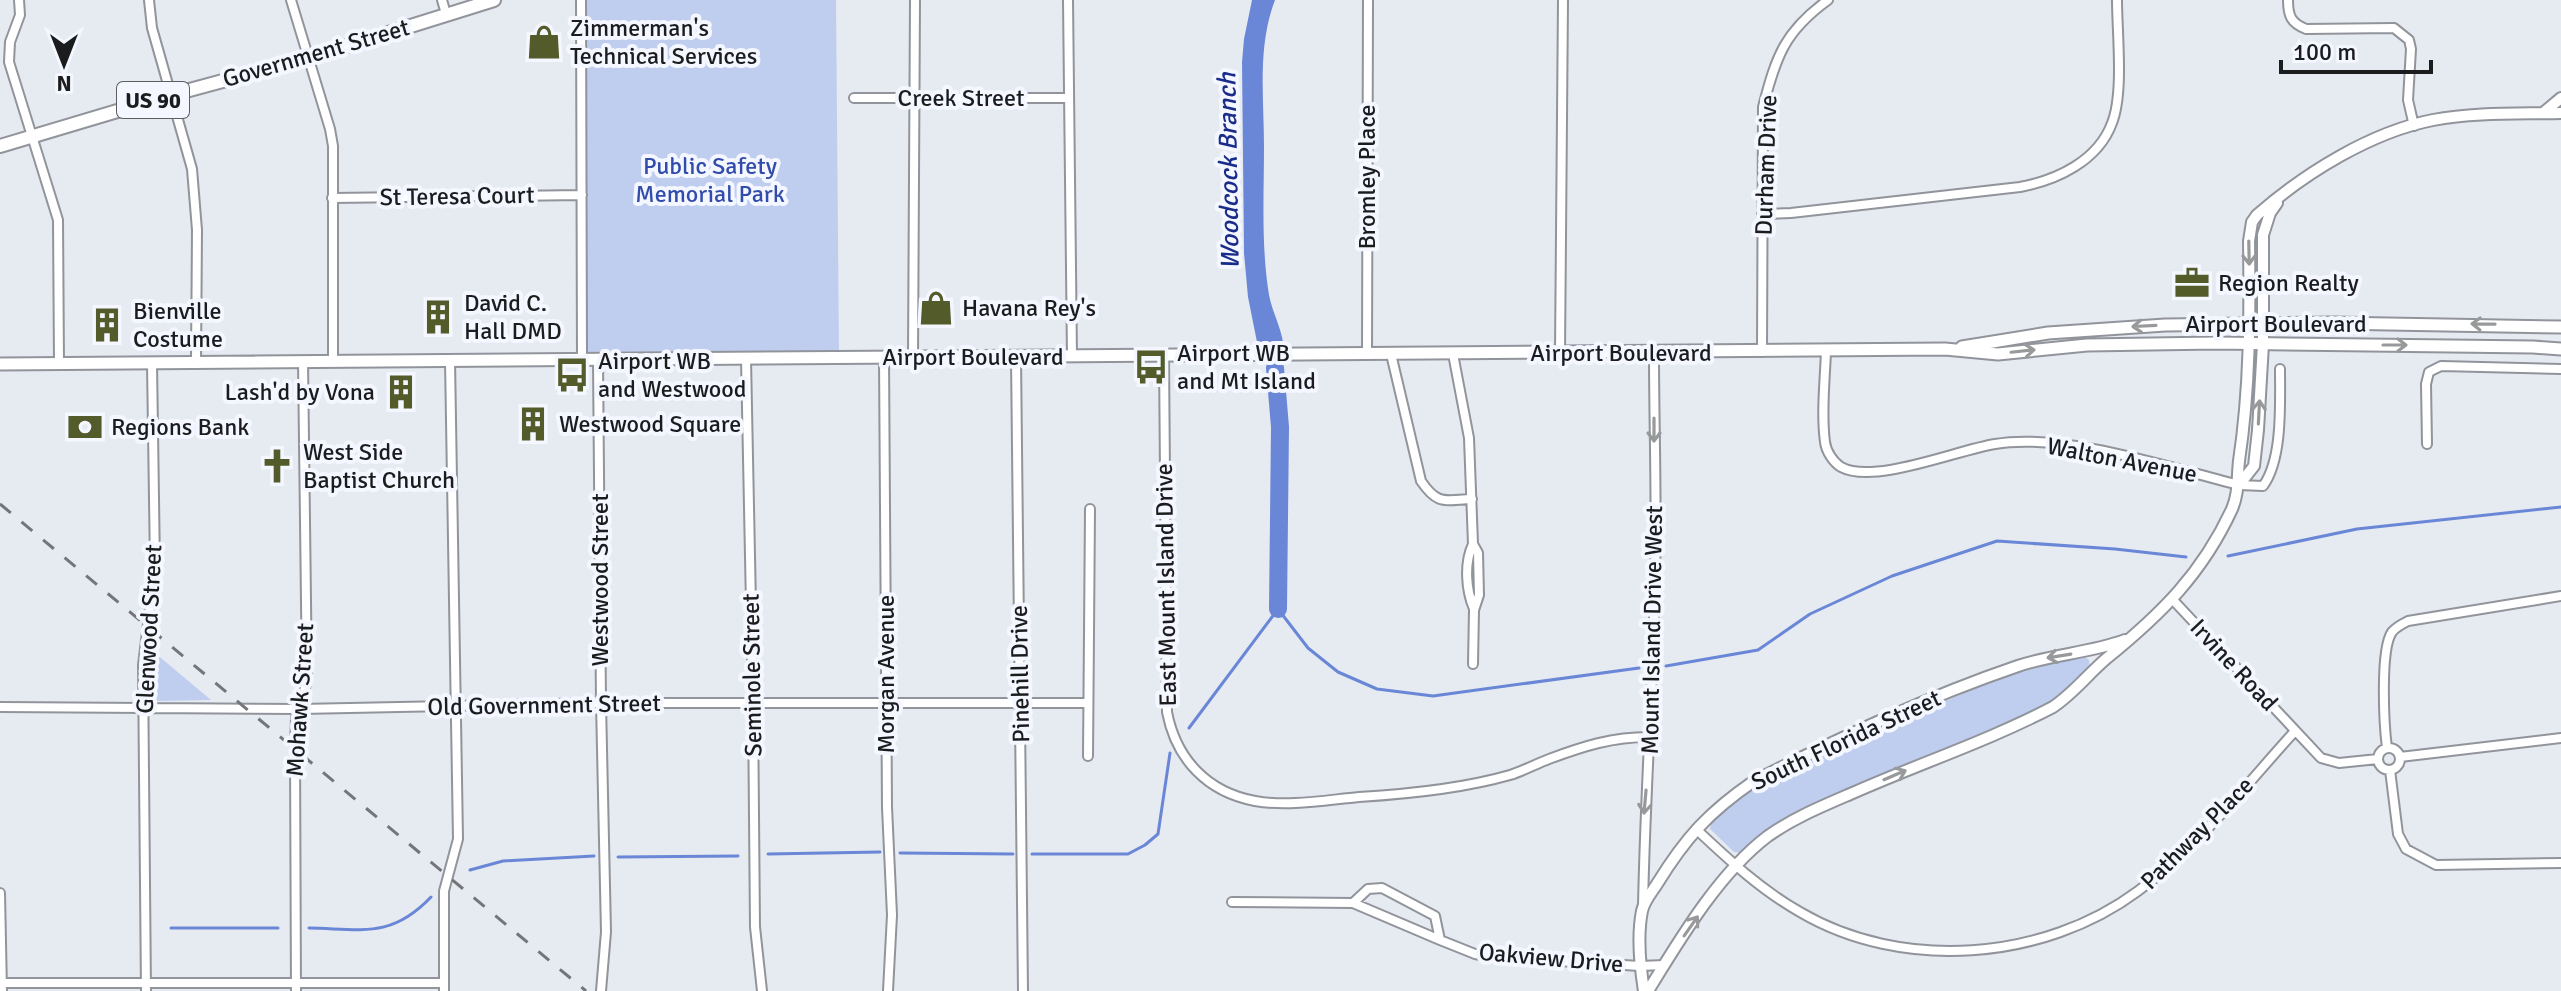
<svg xmlns="http://www.w3.org/2000/svg" width="2561" height="991" font-family="Signika,sans-serif">
<rect width="100%" height="100%" fill="#e6eaf1"/>
<!-- green -->
<path fill="#bfcdef" d="M581 0H836L839 358 582 360Z
M150 648 155 653 211 700 157 701 149 697Z
M2085 657 2089 660 2090 670 2045 706 1802 810 1769 830 1742 853 1734 852 1710 829 1712 820 1761 783 1785 770 2018 670 2029 666Z"/>
<!-- water -->
<path fill="#6a87d7" d="M1252 0H1275C1257 47 1264 98 1264 147 1264 195 1261 246 1269 295 1272 311 1280 325 1283 342H1257L1248 297 1244 253 1242 62 1244 39Z"/>
<g fill="none" stroke-linecap="round" stroke-linejoin="round">
<!-- stream -->
<path stroke="#6a87d7" stroke-width="3" d="M2228 556 2357 529 2561 507
M1666 666 1758 650 1810 614 1892 576 1997 541 2115 549 2186 557
M1189 728 1278 609 1308 648 1338 672 1377 689 1433 696 1639 668
M900 853 1013 854
M768 854 880 852
M1032 854H1128L1145 845 1158 834 1170 753
M618 857 738 856
M470 870 503 861 594 856
M171 928H278
M309 928C362 929 391 939 431 897"/>
<!-- river -->
<path stroke="#6a87d7" stroke-width="18" d="M1275 368 1280 427 1278 609"/>
<!-- minor casing -->
<g stroke="#91949b" stroke-width="12">
<path id="minor" d="M19 0 20 15 10 42 9 62 58 220 59 363
M149 0 152 28 192 169 197 230 196 362
M291 0 330 129 333 146V361
M442 0 446 14
M581 0 582 360
M1068 0 1072 357
M2288 0C2288 16 2291 23 2306 29L2394 28 2409 40 2411 49 2408 100 2414 126
M854 98H1068
M332 198 582 195
M1762 214 1791 213 2020 187C2057 180 2098 161 2112 123 2124 93 2117 33 2117 0
M1826 351C1825 380 1821 413 1825 442 1826 451 1833 462 1841 467 1874 485 1957 450 1995 444 2063 432 2171 468 2239 485L2263 486C2283 459 2280 402 2280 369
M1762 352 1763 107C1776 56 1785 31 1828 0
M1560 353 1563 0
M1367 354 1368 0
M1391 354 1421 481C1438 506 1445 500 1472 499
M1453 354 1469 438 1473 544 1478 553 1479 595 1474 610 1473 664
M1164 356 1167 712C1176 759 1207 792 1255 801 1288 807 1326 800 1359 797 1409 794 1461 789 1510 775 1523 771 1536 764 1549 759 1584 746 1612 737 1649 737
M884 357 887 807 892 915 888 991
M913 357 915 0
M1016 357 1023 991
M746 359 753 704 755 927 762 991
M598 360 601 703 606 932 601 991
M2427 444 2426 384 2429 372 2441 366 2561 369
M1473 544C1464 563 1466 590 1474 609
M2173 600 2321 758 2339 763 2378 759
M0 707 300 709 601 703H1088
M2387 748C2384 725 2380 649 2392 632 2396 627 2402 624 2408 621L2561 596
M2378 759a11 11 0 1 1 22 0a11 11 0 1 1-22 0Z
M1088 756 1090 509
M2400 757 2561 738
M2390 770 2398 834 2406 849 2436 865 2561 863
M1696 829C1729 860 1761 890 1800 912 1902 972 2044 961 2138 891 2198 847 2245 786 2295 731
M0 893 2 991
M1232 902 1353 903 1368 889 1382 888 1435 916 1440 940 1475 954 1492 957 1640 966 1664 965
M1353 903 1440 940
M1643 907C1645 797 1653 688 1655 578 1657 503 1654 428 1654 353
M0 983H444
M146 991 143 665 155 566 152 363
M296 991 295 750 296 718 307 681 303 361
M444 991V891L458 839 450 360"/>
</g>
<!-- tertiary casing -->
<g stroke="#91949b" stroke-width="14">
<path id="tertiary" d="M2543 113 2561 98
M2239 485 2254 466 2258 430 2263 344V235L2270 213 2277 203
M1644 991C1640 966 1637 936 1642 911 1644 901 1652 892 1657 884 1686 837 1709 812 1754 781 1840 738 1927 697 2018 666 2053 654 2090 653 2125 640
M1648 991C1680 939 1719 873 1768 836 1795 817 1825 805 1855 792 1921 763 1990 740 2053 707 2074 693 2088 674 2107 658 2161 614 2202 574 2232 509 2239 493 2237 478 2239 461 2250 388 2250 315 2249 241L2252 222 2257 215C2305 173 2371 132 2433 120 2475 112 2518 114 2561 113"/>
</g>
<!-- secondary casing -->
<g stroke="#91949b" stroke-width="15">
<path id="secondary" d="M1962 347 2048 333 2165 325 2333 323 2561 327
M0 364 1945 349 1998 354 2087 345 2216 343 2533 347 2561 349"/>
</g>
<!-- primary casing -->
<g stroke="#91949b" stroke-width="16">
<path id="primary" d="M0 146 171 95 308 58 494 0"/>
</g>
<!-- minor -->
<use href="#minor" stroke="#fff" stroke-width="8"/>
<!-- tertiary -->
<use href="#tertiary" stroke="#fff" stroke-width="10"/>
<!-- secondary -->
<use href="#secondary" stroke="#fff" stroke-width="11"/>
<!-- primary -->
<use href="#primary" stroke="#fff" stroke-width="12"/>
<!-- rail -->
<path stroke="#737579" stroke-width="3" stroke-dasharray="14 14" stroke-linecap="butt" d="M0 504 586 991"/>
</g>
<!-- one-way arrows -->
<defs><path id="oneway-shaft" d="M-6 0H5M1.5-3L5.5 0L1.5 3" fill="none" stroke-width="1.6" stroke-linecap="round" stroke-linejoin="round" transform="scale(2)"/></defs>
<g stroke="#98999a">
<use href="#oneway-shaft" transform="translate(2249 253) rotate(89)"/>
<use href="#oneway-shaft" transform="translate(2483 324) rotate(-179)"/>
<use href="#oneway-shaft" transform="translate(2144 326) rotate(177)"/>
<use href="#oneway-shaft" transform="translate(2395 345)"/>
<use href="#oneway-shaft" transform="translate(2023 351) rotate(-6)"/>
<use href="#oneway-shaft" transform="translate(2259 412) rotate(-87)"/>
<use href="#oneway-shaft" transform="translate(1654 430) rotate(90)"/>
<use href="#oneway-shaft" transform="translate(2059 656) rotate(171)"/>
<use href="#oneway-shaft" transform="translate(1895 775) rotate(-23)"/>
<use href="#oneway-shaft" transform="translate(1645 802) rotate(95)"/>
<use href="#oneway-shaft" transform="translate(1691 926) rotate(-55)"/>
</g>
<!-- icons -->
<defs>
<g id="shop-bare" transform="scale(2.76)"><path d="M-5-2.5h2.3a2.7 3.5 0 0 1 5.4 0H5L5.5 6h-11ZM-1.5-2.5h3a1.5 2.3 0 0 0-3 0Z" fill="#535b2a" stroke="#f4f7ff" stroke-width="2.5" paint-order="stroke"/></g>
<g id="office-bare" transform="scale(2.76)"><path d="M-6-3h4V-5.5h4V-3h4V5H-6ZM-1-4.5V-3h2v-1.5ZM-6 0V1H6V0Z" fill="#535b2a" stroke="#f4f7ff" stroke-width="2.5" paint-order="stroke"/></g>
<g id="building-bare" transform="scale(2.76)"><path d="M-4-6H4V6H1V3H-1V6H-4ZM-2.5-4.3h1.7v1.8h-1.7ZM.8-4.3h1.7v1.8H.8ZM-2.5-1h1.7V.8h-1.7ZM.8-1h1.7V.8H.8Z" fill="#535b2a" stroke="#f4f7ff" stroke-width="2.5" paint-order="stroke"/></g>
<g id="bus-bare" transform="scale(2.76)"><path d="M-5-6H5V4H4V6H2V4H-2V6H-4V4H-5ZM-3.5-4V0h7V-4ZM-3.5 1.2v1.5H-2V1.2ZM2 1.2v1.5H3.5V1.2Z" fill="#535b2a" stroke="#f4f7ff" stroke-width="2.5" paint-order="stroke"/></g>
<g id="bank-bare" transform="scale(2.76)"><path d="M-6-4H6V4H-6ZM0-2.3a2.3 2.3 0 1 0 0 4.6a2.3 2.3 0 1 0 0-4.6Z" fill="#535b2a" stroke="#f4f7ff" stroke-width="2.5" paint-order="stroke"/></g>
<g id="church-bare" transform="scale(2.76)"><path d="M-1.2-6h2.4v3.5h3.3v2.4h-3.3V6h-2.4V-.1h-3.3v-2.4h3.3Z" fill="#535b2a" stroke="#f4f7ff" stroke-width="2.5" paint-order="stroke"/></g>
</defs>
<g fill-rule="evenodd">
<use href="#shop-bare" x="544" y="42"/>
<use href="#office-bare" x="2192" y="283"/>
<use href="#shop-bare" x="936" y="308"/>
<use href="#building-bare" x="438" y="317"/>
<use href="#building-bare" x="107" y="325"/>
<use href="#bus-bare" x="1151" y="367"/>
<use href="#bus-bare" x="572" y="375"/>
<use href="#building-bare" x="401" y="392"/>
<use href="#building-bare" x="533" y="424"/>
<use href="#bank-bare" x="85" y="427"/>
<use href="#church-bare" x="277" y="466"/>
</g>
<g text-anchor="middle" dominant-baseline="central" stroke-width="8" stroke-linejoin="round" paint-order="stroke">
<!-- shield labels -->
<rect fill="#f4f7ff" stroke="#5c5e62" stroke-width="2" x="117" y="82" width="72" height="36" rx="6"/>
<g font-size="22" font-weight="bold" fill="#1b1c1e">
<text x="153" y="100">US 90</text>
</g>
<!-- poi labels -->
<g font-size="24" fill="#1b1c1e" stroke="#f4f7ff" text-anchor="start">
<text x="570" y="28">Zimmerman's<tspan x="570" dy="28">Technical Services</tspan></text>
<text x="2218" y="283">Region Realty</text>
<text x="464" y="303">David C.<tspan x="464" dy="28">Hall DMD</tspan></text>
<text x="962" y="308">Havana Rey's</text>
<text x="133" y="311">Bienville<tspan x="133" dy="28">Costume</tspan></text>
<text x="1177" y="353">Airport WB<tspan x="1177" dy="28">and Mt Island</tspan></text>
<text x="598" y="361">Airport WB<tspan x="598" dy="28">and Westwood</tspan></text>
<text x="375" y="392" text-anchor="end">Lash'd by Vona</text>
<text x="559" y="424">Westwood Square</text>
<text x="111" y="427">Regions Bank</text>
<text x="303" y="452">West Side<tspan x="303" dy="28">Baptist Church</tspan></text>
</g>
<!-- street labels -->
<g font-size="24" fill="#1b1c1e" stroke="#f4f7ff">
<text transform="translate(316 53) rotate(-16)">Government Street</text>
<text x="961" y="98">Creek Street</text>
<text transform="translate(1766 165) rotate(-88)">Durham Drive</text>
<text transform="translate(1367 177) rotate(-90)">Bromley Place</text>
<text transform="translate(457 196) rotate(-1)">St Teresa Court</text>
<text x="2276" y="324">Airport Boulevard</text>
<text x="1621" y="353">Airport Boulevard</text>
<text x="973" y="357">Airport Boulevard</text>
<text transform="translate(2122 460) rotate(11)">Walton Avenue</text>
<text transform="translate(600 580) rotate(-90)">Westwood Street</text>
<text transform="translate(1166 585) rotate(-91)">East Mount Island Drive</text>
<text transform="translate(149 629) rotate(-87)">Glenwood Street</text>
<text transform="translate(1652 630) rotate(-89)">Mount Island Drive West</text>
<text transform="translate(2234 665) rotate(47)">Irvine Road</text>
<text transform="translate(886 674) rotate(-90)">Morgan Avenue</text>
<text transform="translate(1020 674) rotate(-91)">Pinehill Drive</text>
<text transform="translate(752 675) rotate(-91)">Seminole Street</text>
<text transform="translate(300 700) rotate(-86)">Mohawk Street</text>
<text transform="translate(544 705) rotate(-1)">Old Government Street</text>
<text transform="translate(1846 740) rotate(-25)">South Florida Street</text>
<text transform="translate(2197 833) rotate(-45)">Pathway Place</text>
<text transform="translate(1551 958) rotate(5)">Oakview Drive</text>
</g>
<!-- park labels -->
<g font-size="24" fill="#314cab" stroke="#f4f7ff">
<text x="710" y="166">Public Safety<tspan x="710" dy="28">Memorial Park</tspan></text>
</g>
<!-- water labels -->
<g font-size="26" font-style="italic" fill="#192c89" stroke="#f4f7ff">
<text transform="translate(1229 171) rotate(-91)">Woodcock Branch</text>
</g>
</g>
<!-- north arrow -->
<g transform="translate(64 64) rotate(180)" stroke="#f4f7ff" stroke-width="6" paint-order="stroke">
<path d="M0-6L14 30L0 20L-14 30Z" fill="#1b1c1e"/>
<text y="-12" font-size="22" font-weight="bold" text-anchor="middle" fill="#1b1c1e">N</text>
</g>
<!-- scale -->
<path d="M2281 60v12h150v-12" fill="none" stroke="#1b1c1e" stroke-width="4"/>
<text x="2293" y="60" font-size="24" fill="#1b1c1e" stroke="#f4f7ff" stroke-width="6" paint-order="stroke">100 m</text>
</svg>
